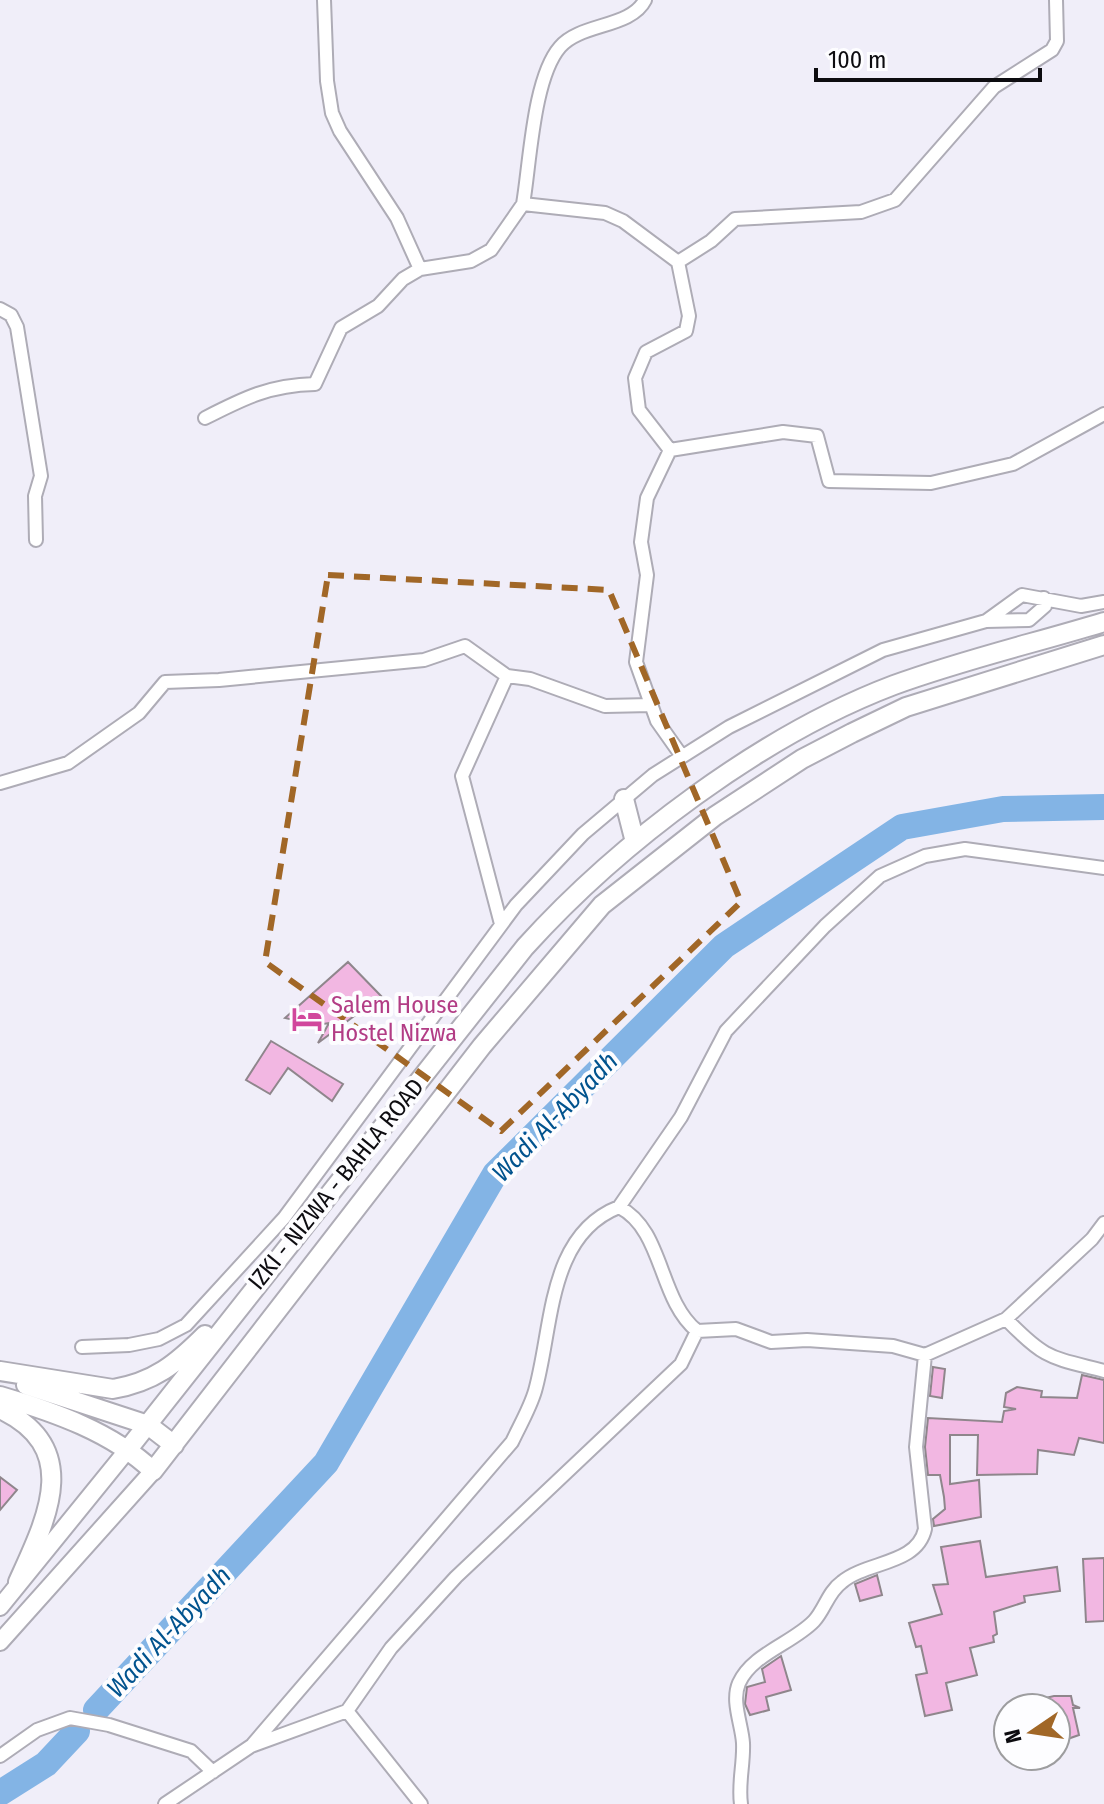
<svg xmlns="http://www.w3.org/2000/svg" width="1104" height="1804" font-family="'Fira Sans Condensed',sans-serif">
<rect width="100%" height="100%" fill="#f0eef9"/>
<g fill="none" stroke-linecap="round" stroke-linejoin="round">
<!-- river -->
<path stroke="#83b4e5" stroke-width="26" d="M96 1710 326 1463 495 1174 724 946 902 827 1003 809 1104 807
M0 1793 46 1764 77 1731"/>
</g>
<!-- building -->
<path fill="#f2b7e2" stroke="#8f868c" stroke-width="2" d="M348 962 381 996 318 1043 329 1023 317 1025 285 1018Z
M271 1041 343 1084 332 1101 288 1068 270 1094 246 1080Z
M933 1367 945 1369 942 1398 930 1396Z
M1082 1375 1104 1380V1443L1079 1438 1074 1455 1038 1450 1037 1474 977 1475 978 1435H950V1484L979 1480 981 1517 934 1526 933 1519 945 1509 944 1497 940 1475H928L925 1447 928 1418 1002 1422 1004 1411 1016 1409 1004 1407 1006 1393 1017 1387 1042 1391 1041 1397 1077 1398Z
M0 1477 17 1490 0 1510Z
M980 1541 986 1577 1057 1567 1060 1591 1024 1596 1025 1602 994 1612 997 1634 993 1636 994 1642 970 1648 977 1675 946 1683 952 1710 925 1716 916 1675 927 1673 921 1646 916 1647 909 1623 942 1614 933 1585 948 1584 941 1547Z
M1104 1558V1621L1086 1622 1083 1559Z
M877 1575 882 1595 860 1601 855 1584Z
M781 1656 791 1690 766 1697 769 1710 750 1715 745 1704 747 1687 765 1682 762 1669Z
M1054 1696H1071L1073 1705 1080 1708H1073L1079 1735 1056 1743V1708H1025L1024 1703Z"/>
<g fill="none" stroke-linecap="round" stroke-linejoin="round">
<!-- street casing -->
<g stroke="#aeacb6" stroke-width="16">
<path id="street" d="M324 0 327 81 332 113 340 131 397 218 420 269
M645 0C631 28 580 23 560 47 533 78 530 164 523 204L605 213 623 221 678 262 689 316 686 331 646 352 635 378 639 410 670 450
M678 262 711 241 735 219 861 212 895 200 994 87 1052 50 1057 41 1056 0
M0 309 11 315 17 327 41 476 35 496 36 540
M205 418C244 398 270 385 315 384L341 328 378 306 403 279 420 269 471 261 491 250 523 204
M986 621 1022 595 1081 606 1104 602
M681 755 657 721 636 662 647 575 641 542 647 498 670 450 783 432 817 436 829 481 931 483 1013 464 1104 414
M0 783 68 763 139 713 165 682 219 680 424 660 465 646 507 676 530 679 605 706 651 705
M501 924 462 776 507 676
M619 1207 681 1117 726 1031 825 926 880 876 925 856 965 849 1104 868
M1006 1319C1046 1360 1050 1357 1104 1371
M82 1347 129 1345 159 1339 186 1325 284 1218 516 905 583 834 653 775 729 727 883 650 986 621 1029 620 1045 606 1044 598
M347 1711 421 1804
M253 1744 512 1442C520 1425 530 1408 535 1391 553 1328 547 1235 619 1207 664 1230 658 1299 697 1331
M0 1756 37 1730 70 1718 109 1725 191 1751 213 1772
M165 1804 251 1746 347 1711 391 1648 456 1577 681 1364 697 1331 736 1329 771 1342 807 1340 893 1346 925 1355 1006 1319 1092 1239 1104 1223
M741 1804C738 1783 744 1764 743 1743 742 1725 731 1701 739 1683 752 1654 793 1643 814 1621 825 1609 828 1592 842 1582 867 1561 917 1565 925 1529L916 1447 925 1355"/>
</g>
<!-- secondary casing -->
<g stroke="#aeacb6" stroke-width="20">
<path id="secondary" d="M0 1607 129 1448
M0 1642 153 1471"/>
</g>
<!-- primary casing -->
<g stroke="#aeacb6" stroke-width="22">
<path id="primary" d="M624 799 635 842
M0 1371 113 1389C154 1382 176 1364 205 1335
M26 1385 148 1425 174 1445
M0 1396C54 1412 112 1432 153 1471L482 1046 602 905 715 816 802 759 852 733 906 707 1104 645
M0 1409C84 1448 46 1520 18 1582
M129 1448 525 947C620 842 762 735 894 685 962 660 1035 643 1104 622"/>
</g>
<!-- street -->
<use href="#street" stroke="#fff" stroke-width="12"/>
<!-- secondary -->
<use href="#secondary" stroke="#fff" stroke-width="16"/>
<!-- primary -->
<use href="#primary" stroke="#fff" stroke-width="18"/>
</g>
<!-- marked area -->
<path fill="none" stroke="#a16727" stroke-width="6" stroke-dasharray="16 10" stroke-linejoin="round" d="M328 575 609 590 741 902 501 1131 265 962Z"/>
<!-- icons -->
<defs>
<g id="hotel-bare" transform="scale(2.4)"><path d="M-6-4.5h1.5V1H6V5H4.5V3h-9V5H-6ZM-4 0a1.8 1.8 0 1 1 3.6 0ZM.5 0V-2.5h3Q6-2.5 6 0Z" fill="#d1479c" stroke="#fdfdff" stroke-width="2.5" paint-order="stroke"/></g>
</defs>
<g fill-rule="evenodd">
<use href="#hotel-bare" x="307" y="1019"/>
</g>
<g text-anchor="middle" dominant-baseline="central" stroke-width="8" stroke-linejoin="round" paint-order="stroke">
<!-- hotel labels -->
<g font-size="24" fill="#b23c85" stroke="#fdfdff" text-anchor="start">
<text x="331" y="1005">Salem House<tspan x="331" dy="28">Hostel Nizwa</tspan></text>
</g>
<!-- street labels -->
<g font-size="24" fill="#0d0c10" stroke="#fdfdff">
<text transform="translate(336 1184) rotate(-51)">IZKI - NIZWA - BAHLA ROAD</text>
</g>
<!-- water labels -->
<g font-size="26" font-style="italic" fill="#01538e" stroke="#fdfdff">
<text transform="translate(555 1117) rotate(-46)">Wadi Al-Abyadh</text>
<text transform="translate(169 1632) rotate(-47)">Wadi Al-Abyadh</text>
</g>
</g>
<!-- north arrow -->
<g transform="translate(1032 1732) rotate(257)"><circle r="38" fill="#fdfdff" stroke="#9d9d9f" stroke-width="2"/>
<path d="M0-6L14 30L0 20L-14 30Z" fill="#a16727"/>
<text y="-12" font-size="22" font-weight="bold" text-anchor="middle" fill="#0d0c10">N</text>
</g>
<!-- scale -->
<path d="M816 68v12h224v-12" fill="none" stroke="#0d0c10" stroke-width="4"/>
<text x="828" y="68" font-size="24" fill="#0d0c10" stroke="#fdfdff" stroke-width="6" paint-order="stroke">100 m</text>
</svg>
